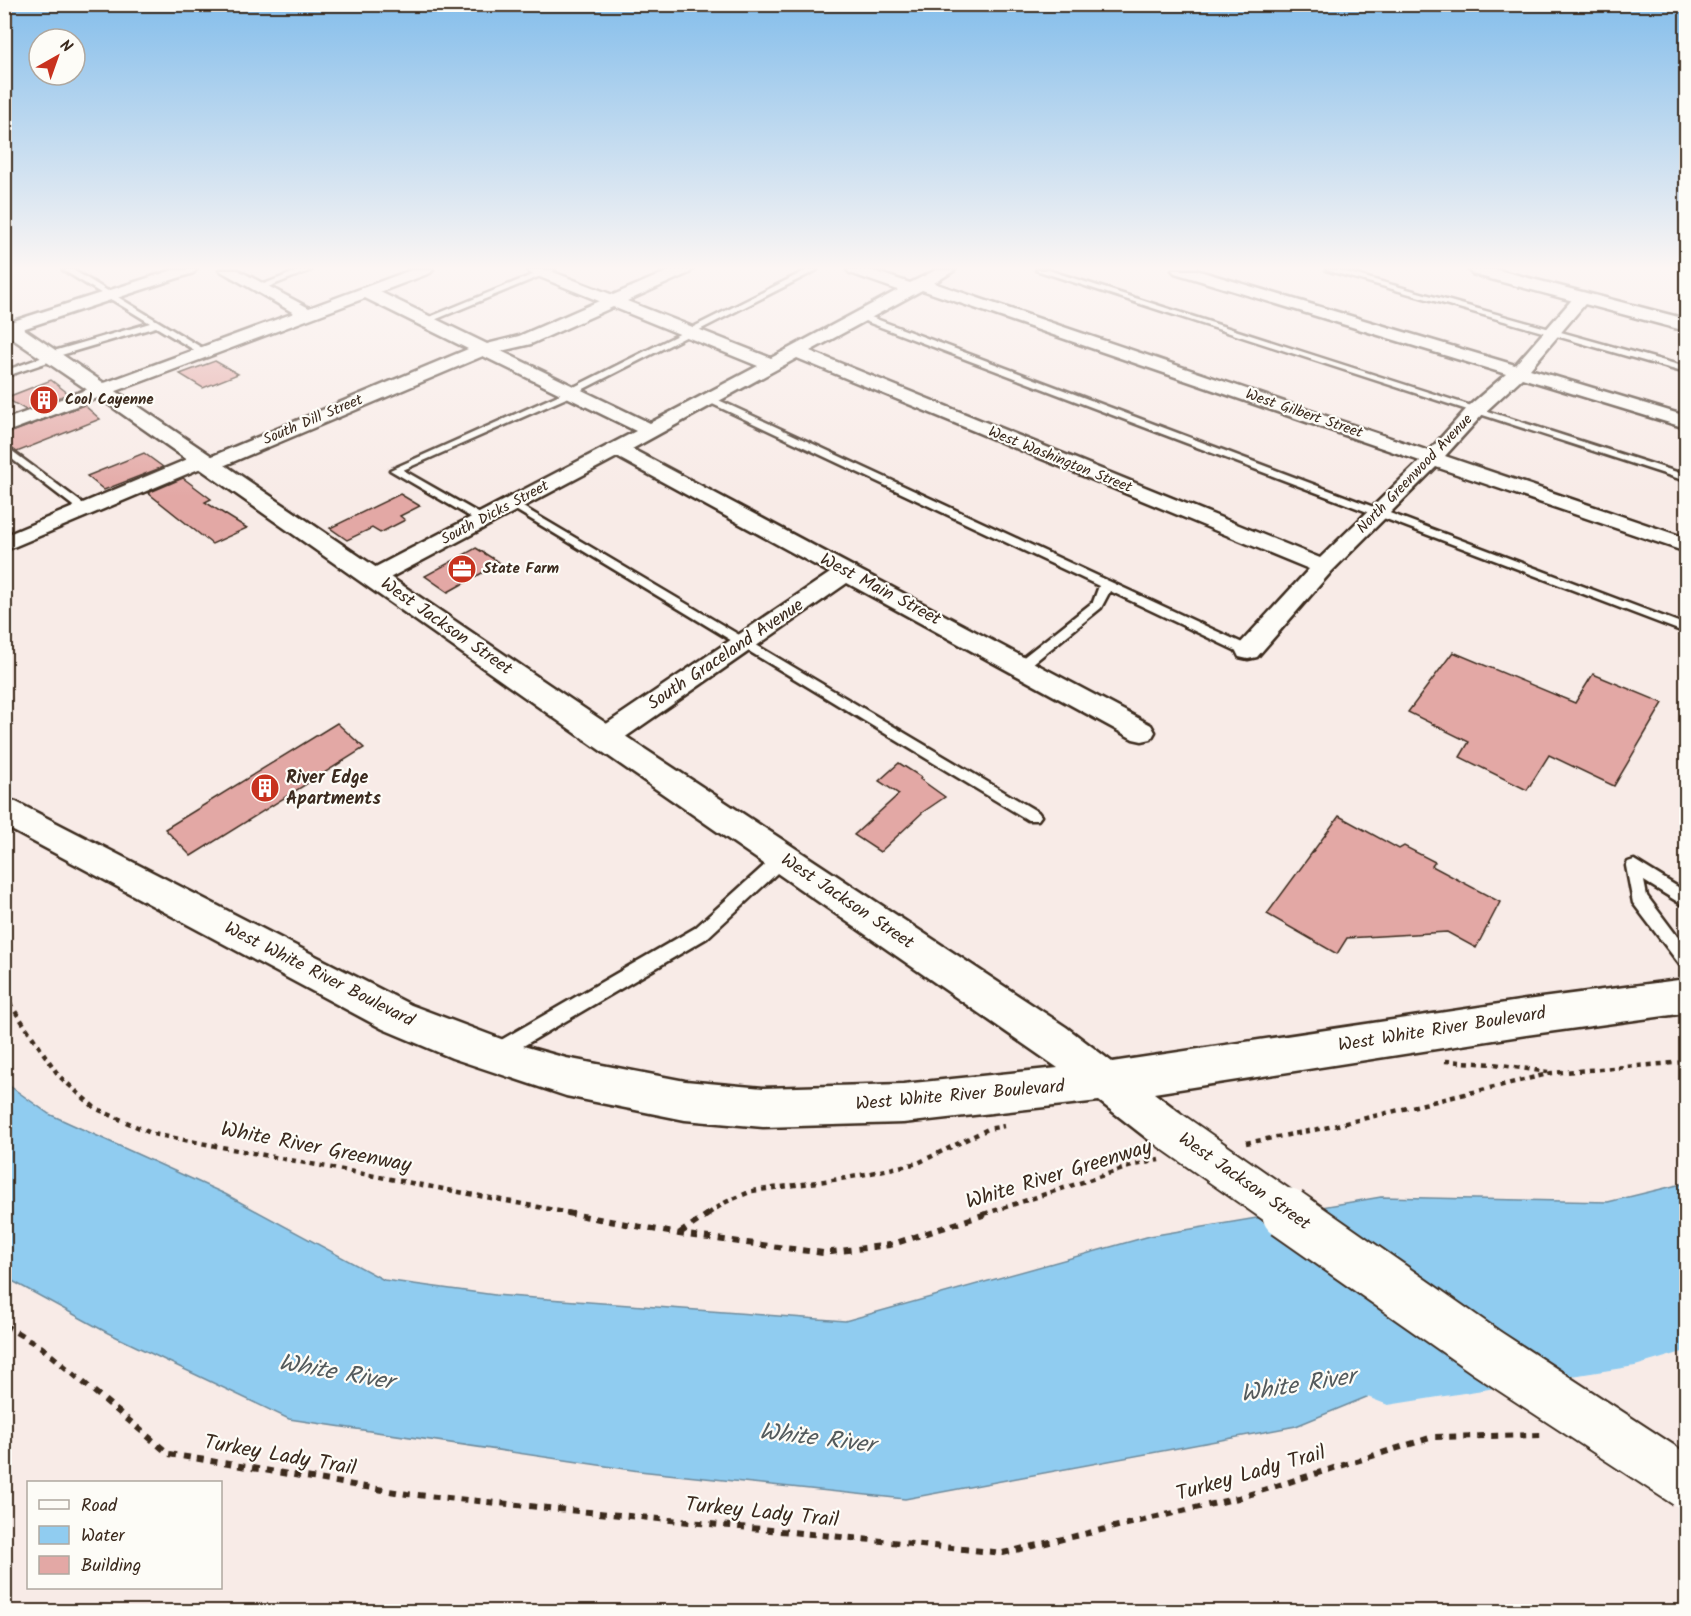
<svg xmlns="http://www.w3.org/2000/svg" width="1691" height="1616" font-family="Kalam,sans-serif">
<rect width="100%" height="100%" fill="#f8ebe7"/>
<filter id="ink" filterUnits="userSpaceOnUse"><feTurbulence type="fractalNoise" baseFrequency=".0167" numOctaves="2"/><feDisplacementMap in="SourceGraphic" scale="12" xChannelSelector="R" yChannelSelector="G"/><feConvolveMatrix kernelMatrix="1 2 1 2 8 2 1 2 1" color-interpolation-filters="sRGB"/></filter>
<g filter="url(#ink)">
<!-- water -->
<path fill="#90ccf0" stroke="#6e8b9c" stroke-width="1.5" d="M4 1082 49 1114 225 1194 384 1280 495 1295 845 1321 1150 1236 1381 1197 1608 1202 1686 1183V1333L1554 1320 1296 1426 905 1499 639 1471 289 1419 108 1333 5 1277Z"/>
<g fill="none" stroke-linecap="round" stroke-linejoin="round">
<!-- river -->
<path fill="#90ccf0" fill-rule="evenodd" d="M1686 1289V1351L1635 1366 1388 1405 1365 1396 1356 1373 1365 1350 1388 1341 1635 1304Z"/>
</g>
<!-- building -->
<path fill="#e3a8a5" stroke="#3b2a1e" stroke-width="1.5" d="M215 361 238 374 203 388 180 374Z
M51 380 69 394 26 410 5 398Z
M84 405 100 419 17 452 4 443V435Z
M144 453 163 467 104 490 87 476Z
M183 478 211 499 205 502 247 528 212 544 148 493Z
M400 494 420 506 400 516 405 520 380 533 372 528 347 540 330 528Z
M476 548 500 563 448 592 425 576Z
M1453 652 1575 703 1593 674 1663 703 1614 786 1549 755 1527 790 1460 757 1469 742 1408 712Z
M337 723 364 748 191 856 165 829Z
M899 763 921 777 920 779 945 797 923 812 880 852 854 835 899 794 879 781Z
M1339 816 1399 849 1404 846 1435 862 1432 866 1500 902 1476 948 1447 932 1347 938 1337 954 1267 914Z"/>
<g fill="none" stroke-linecap="round" stroke-linejoin="round">
<!-- lane casing -->
<g stroke="#3b2a1e" stroke-width="5">
<path id="lane" d="M63 270H73L209 352 201 354 156 327 58 356 57 359 4 377V371L46 356 47 353 150 323Z
M300 270H311L263 289 256 287Z
M544 270H555L427 323 420 321Z
M807 270H817L564 399 403 470 487 518V522H479L390 470 558 395Z
M1036 270H1048L1686 475V481Z
M1326 270H1339L1686 367V373Z
M857 314H863L1686 625V633L857 318Z
M706 397H712L1253 648 1255 651 1248 655 1243 654 1110 591 1101 608 1026 669H1016L1014 666 1016 663 1093 602 1099 586 706 401Z
M4 445 89 508V512H81L4 453Z
M513 501 1038 812 1041 816 1038 820H1028L509 506 507 504Z
M783 852 789 854 791 858 789 862 707 938 501 1059 495 1061 489 1059 486 1053 489 1047 695 928 777 854Z
M1634 860 1686 892V907L1644 881 1647 896 1686 948V967L1680 965 1633 903 1626 866 1628 862Z"/>
</g>
<!-- street casing -->
<g stroke="#3b2a1e" stroke-width="5">
<path id="street" d="M173 270H196L193 273 4 335V324Z
M219 270H238L309 308 411 270H433L430 273 380 292 487 344 519 336 599 301 530 273 527 270H548L613 295 671 270H692L689 273 627 301 771 358 898 290 850 273 847 270H870L910 283 936 270H955L934 283 1429 451 1470 405 1506 374 1175 273 1172 270H1196L1515 365 1576 295 1582 293 1590 298 1530 369 1686 416V428L1522 378 1484 413 1445 456 1686 538V552L1436 467 1331 572 1257 657 1248 659 1239 657 1236 651 1239 645 1309 569 797 358 632 449 1151 725 1155 732 1151 739 1142 741 1133 739 847 583 614 745 605 748 596 745 592 738 596 731 830 573 617 457 382 582 374 584 366 582 363 577 366 572 636 431 483 356 216 469 209 471 201 468 4 551V536L195 456 202 454 210 457 468 349 365 298 4 433V420L294 313ZM922 290 1420 461 1320 558 810 351ZM613 307 758 366 650 423 501 351 531 344Z"/>
</g>
<!-- secondary casing -->
<g stroke="#3b2a1e" stroke-width="5">
<path id="secondary" d="M1469 270H1498L1686 319V331L1472 274Z
M4 318 11 320 616 730 1066 1027 1112 1062 1526 1000 1686 979V1013L1526 1035 1154 1093 1179 1112 1185 1126 1179 1140 1164 1146 1149 1140 1099 1101 903 1123 763 1127 685 1120 566 1096 452 1058 383 1029 4 826V799L16 802 411 1005 509 1042 566 1058 685 1081 763 1088 903 1084 1058 1068 594 746 101 399 4 333Z"/>
</g>
<!-- path-far1 -->
<path stroke="#3b2a1e" stroke-width="4.5" stroke-dasharray="5 5" stroke-linecap="butt" d="M4 995 59 1076 95 1108 153 1134 575 1214
M1445 1061 1494 1064 1548 1072
M1246 1143 1329 1127 1552 1073 1686 1062
M708 1214 726 1202 752 1191 847 1178 918 1163 988 1129 1004 1126
M984 1214 1135 1165 1159 1160"/>
<!-- path -->
<path stroke="#3b2a1e" stroke-width="6" stroke-dasharray="7 7" stroke-linecap="butt" d="M567 1213 679 1234 823 1253 890 1245 989 1213
M680 1233 710 1213
M4 1325 41 1347 169 1454 407 1494 1003 1553 1238 1498 1433 1437 1545 1435"/>
<!-- lane -->
<use href="#lane" fill="#fdfcf7" fill-rule="evenodd"/>
<!-- street -->
<use href="#street" fill="#fdfcf7" fill-rule="evenodd"/>
<!-- secondary -->
<use href="#secondary" fill="#fdfcf7" fill-rule="evenodd"/>
<!-- secondary-bridge-far1 casing -->
<g stroke="#3b2a1e" stroke-width="44" stroke-linecap="butt">
<path id="secondary-bridge-far1" d="M1164 1126 1290 1214"/>
</g>
<!-- secondary-bridge casing -->
<g stroke="#3b2a1e" stroke-width="54" stroke-linecap="butt">
<path id="secondary-bridge" d="M1287 1213 1487 1353 1686 1483"/>
</g>
<!-- secondary-bridge-far1 -->
<use href="#secondary-bridge-far1" stroke="#fdfcf7" stroke-width="40"/>
<!-- secondary-bridge -->
<use href="#secondary-bridge" stroke="#fdfcf7" stroke-width="50"/>
</g>
</g>
<!-- sky -->
<linearGradient id="sky" x2="0" y2="1"><stop stop-color="#85beeb"/><stop offset="0.54" stop-color="#fcf6f4"/><stop offset="1" stop-color="#fcf6f4" stop-opacity="0"/></linearGradient>
<rect width="1691" height="496" fill="url(#sky)"/>
<!-- icons -->
<defs>
<g id="building-disc" transform="scale(1.5)"><circle r="9.5" fill="#c8321e" stroke="#fdfcf7"/><path d="M-4-6H4V6H1V3H-1V6H-4ZM-2.5-4.3h1.7v1.8h-1.7ZM.8-4.3h1.7v1.8H.8ZM-2.5-1h1.7V.8h-1.7ZM.8-1h1.7V.8H.8Z" fill="#fff"/></g>
<g id="office-disc" transform="scale(1.5)"><circle r="9.5" fill="#c8321e" stroke="#fdfcf7"/><path d="M-6-3h4V-5.5h4V-3h4V5H-6ZM-1-4.5V-3h2v-1.5ZM-6 0V1H6V0Z" fill="#fff"/></g>
</defs>
<g fill-rule="evenodd">
<use href="#building-disc" x="44" y="400"/>
<use href="#office-disc" x="462" y="569"/>
<use href="#building-disc" x="265" y="788"/>
</g>
<g text-anchor="middle" dominant-baseline="central" stroke-width="4.5" stroke-linejoin="round" paint-order="stroke">
<!-- far-poi labels -->
<g font-size="15" font-weight="bold" fill="#3b2a1e" stroke="#fdfcf7" text-anchor="start">
<text x="65" y="400">Cool Cayenne</text>
<text x="483" y="569">State Farm</text>
</g>
<!-- far-street labels -->
<g font-size="15" fill="#3b2a1e" stroke="#fdfcf7">
<text transform="translate(1304 414) rotate(19)">West Gilbert Street</text>
<text transform="translate(313 420) rotate(-23)">South Dill Street</text>
<text transform="translate(1060 460) rotate(22)">West Washington Street</text>
<text transform="translate(1415 474) rotate(-46)">North Greenwood Avenue</text>
<text transform="translate(495 513) rotate(-28)">South Dicks Street</text>
</g>
<!-- street labels -->
<g font-size="18" fill="#3b2a1e" stroke="#fdfcf7">
<text transform="translate(880 590) rotate(28)">West Main Street</text>
<text transform="translate(446 627) rotate(35)">West Jackson Street</text>
<text transform="translate(726 655) rotate(-34)">South Graceland Avenue</text>
<text transform="translate(847 902) rotate(34)">West Jackson Street</text>
<text transform="translate(319 975) rotate(27)">West White River Boulevard</text>
<text transform="translate(1442 1030) rotate(-9)">West White River Boulevard</text>
<text transform="translate(960 1096) rotate(-5)">West White River Boulevard</text>
<text transform="translate(1244 1182) rotate(35)">West Jackson Street</text>
</g>
<!-- poi labels -->
<g font-size="18" font-weight="bold" fill="#3b2a1e" stroke="#fdfcf7" text-anchor="start">
<text x="286" y="778">River Edge<tspan x="286" dy="21">Apartments</tspan></text>
</g>
<!-- near-street labels -->
<g font-size="21" fill="#3b2a1e" stroke="#fdfcf7">
<text transform="translate(316 1148) rotate(11)">White River Greenway</text>
<text transform="translate(1059 1175) rotate(-17)">White River Greenway</text>
<text transform="translate(280 1456) rotate(10)">Turkey Lady Trail</text>
<text transform="translate(1251 1474) rotate(-16)">Turkey Lady Trail</text>
<text transform="translate(762 1513) rotate(6)">Turkey Lady Trail</text>
</g>
<!-- near-water labels -->
<g font-size="24" font-style="italic" fill="#545b5d" stroke="#fdfcf7">
<text transform="translate(336 1373) rotate(10)">White River</text>
<text transform="translate(1298 1386) rotate(-9)">White River</text>
<text transform="translate(817 1439) rotate(7)">White River</text>
</g>
</g>
<!-- margin -->
<rect width="1691" height="1616" fill="none" stroke="#fdfcf7" stroke-width="24"/>
<rect x="12" y="12" width="1667" height="1592" fill="none" stroke="#3b2a1e" stroke-width="2" filter="url(#ink)"/>
<!-- legend -->
<rect x="27" y="1481" width="195" height="108" fill="#fdfcf7" stroke="#afa8a0" stroke-width="1.5"/>
<rect x="39" y="1500" width="30" height="9" fill="#fdfcf7" stroke="#afa8a0" stroke-width="1.5"/>
<text x="81" y="1511" font-size="18" fill="#3b2a1e">Road</text>
<rect x="39" y="1526" width="30" height="18" fill="#90ccf0" stroke="#afa8a0" stroke-width="1.5"/>
<text x="81" y="1541" font-size="18" fill="#3b2a1e">Water</text>
<rect x="39" y="1556" width="30" height="18" fill="#e3a8a5" stroke="#afa8a0" stroke-width="1.5"/>
<text x="81" y="1571" font-size="18" fill="#3b2a1e">Building</text>
<!-- north arrow -->
<g transform="translate(57 57) rotate(40)"><circle r="28" fill="#fdfcf7" stroke="#afa8a0" stroke-width="1.5"/>
<path d="M0-4.5L10 22L0 15L-10 22Z" fill="#c8321e"/>
<text y="-9" font-size="16" font-weight="bold" text-anchor="middle" fill="#3b2a1e">N</text>
</g>
</svg>
